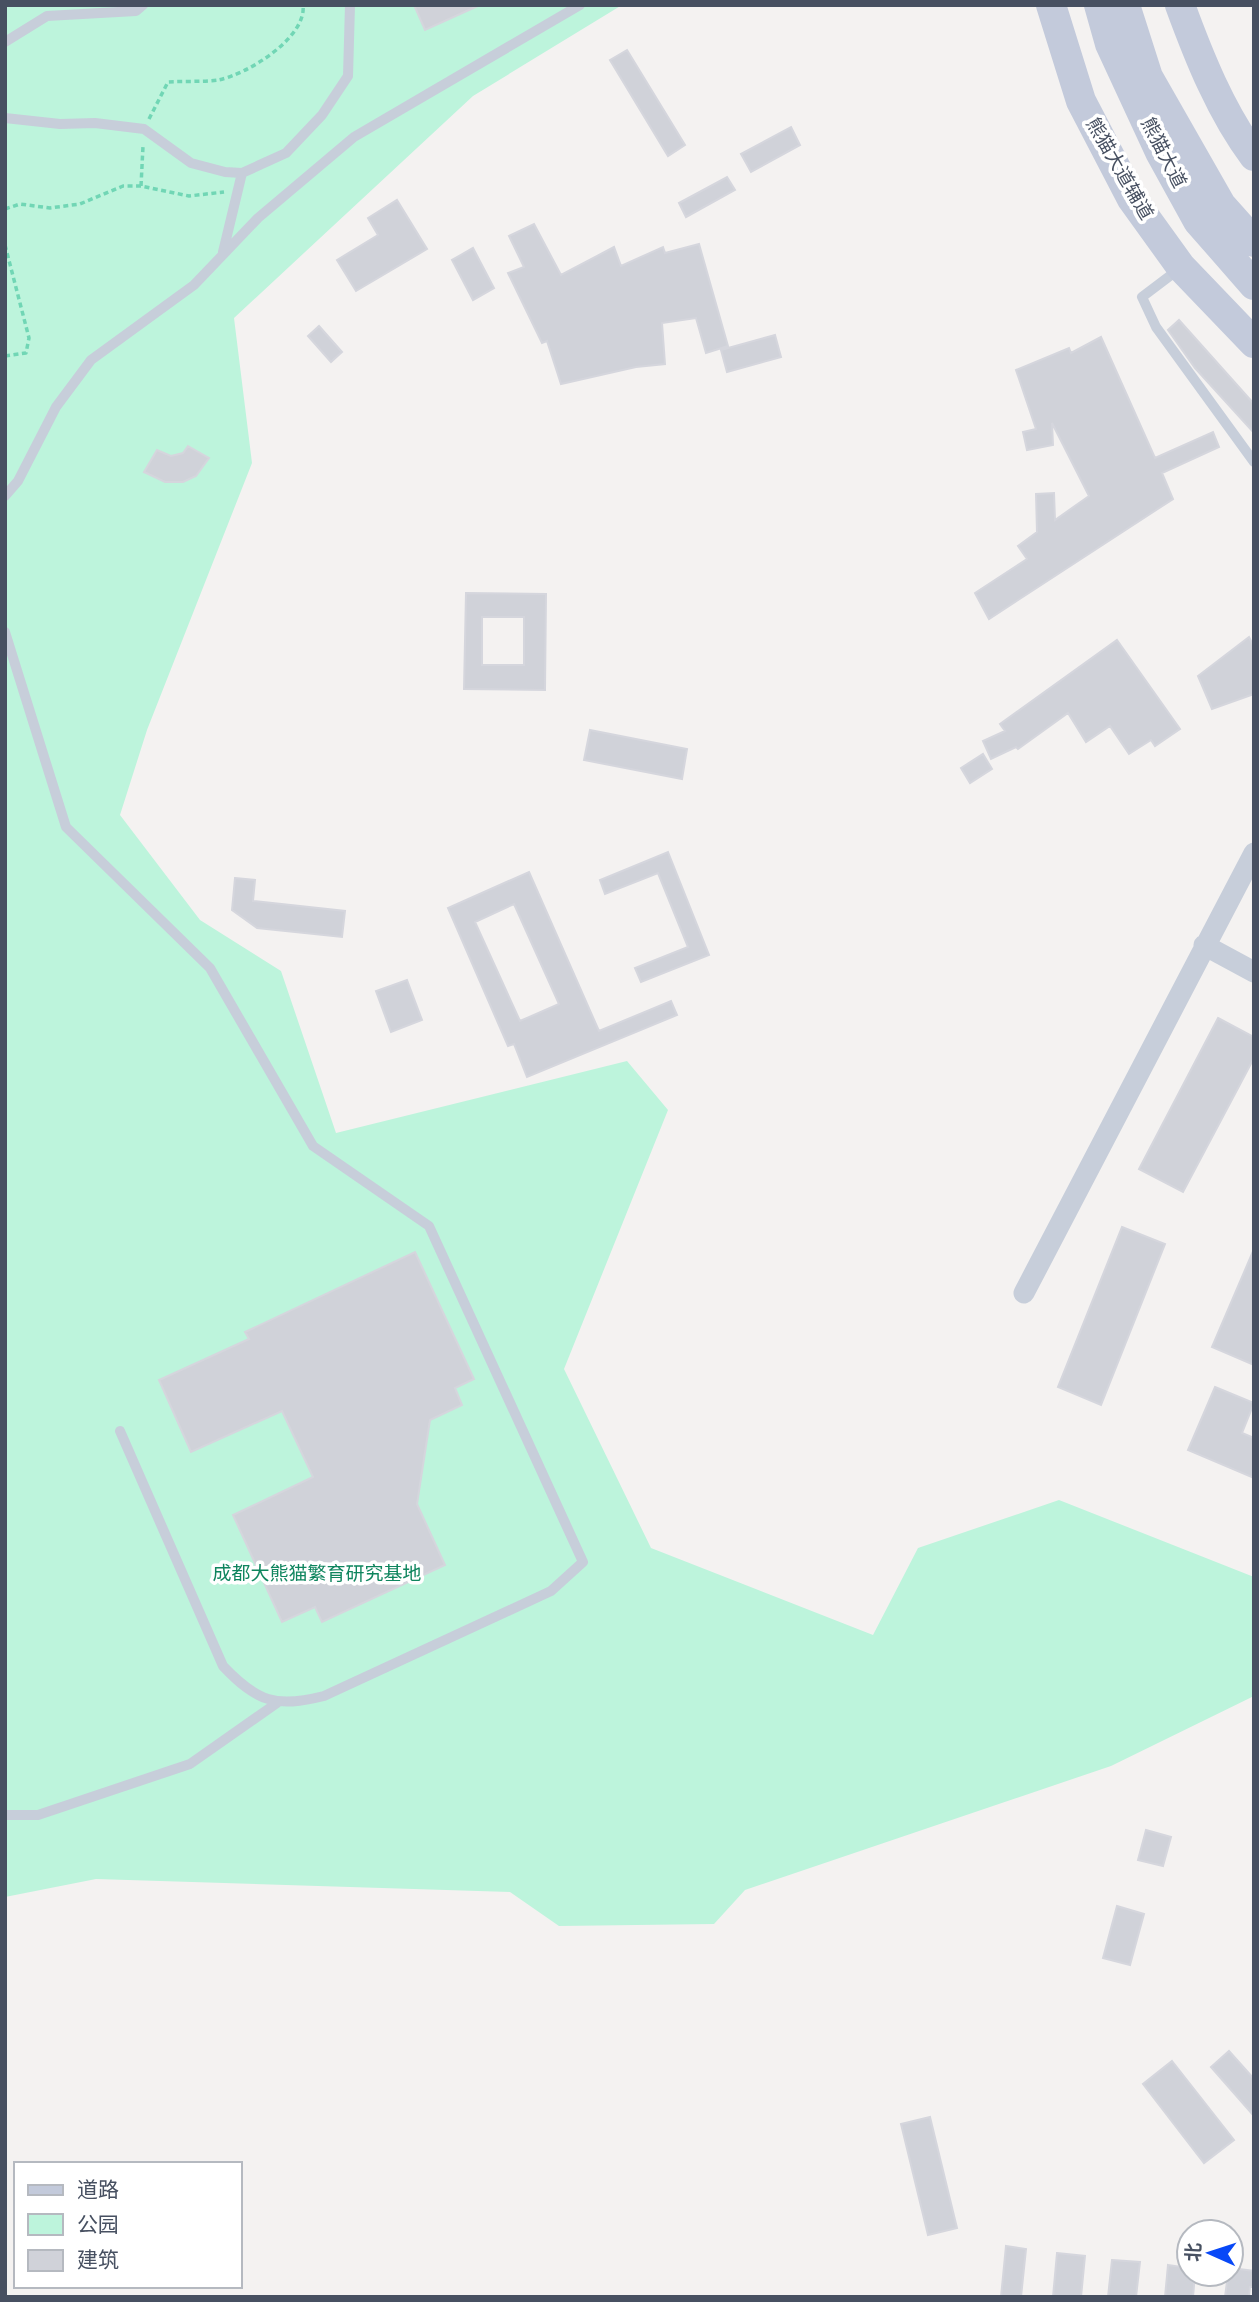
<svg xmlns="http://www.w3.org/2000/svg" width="1259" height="2302" font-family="'Sofia Sans Condensed','Noto Sans SC',sans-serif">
<rect width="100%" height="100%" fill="#f4f2f1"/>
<!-- green -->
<path fill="#bdf4dc" d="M5 5H622L473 96 234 318 252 463 147 730 120 815 200 920 281 971 336 1133 627 1061 668 1110 564 1369 651 1548 873 1635 918 1548 1059 1500 1254 1577V1696L1111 1766 745 1890 714 1924 559 1926 510 1892 96 1879 5 1897Z"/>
<!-- building -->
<path fill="#d0d2d9" stroke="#d5d6dd" stroke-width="2" fill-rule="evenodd" d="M414 5H480L425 30Z
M627 50 685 145 668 156 610 60Z
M791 127 800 145 751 172 741 154Z
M727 177 735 190 686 217 679 203Z
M397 200 427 249 356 291 337 260 378 235 368 218Z
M534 224 561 275 614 247 621 266 663 247 665 253 699 244 728 346 706 353 696 318 662 323 665 364 636 367 561 384 547 341 542 343 508 273 524 267 509 236Z
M473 248 494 288 473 300 452 260Z
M1179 320 1254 404V433L1195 368 1168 330Z
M319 326 342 352 331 362 308 336Z
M775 335 781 357 727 372 721 350Z
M1101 337 1155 458 1213 432 1219 447 1162 473 1173 499 989 619 975 593 1027 559 1018 546 1037 532 1036 494 1054 493 1055 520 1089 496 1052 423 1053 445 1027 450 1023 432 1036 429 1016 370 1069 348 1071 353Z
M188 446 209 458 196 476 183 482H165L144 472 157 450 171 456 183 453Z
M466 593 546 594 545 690 464 689ZM482 617H524V665H482Z
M1249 637 1254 647V694L1212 709 1198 676Z
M1117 640 1180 729 1155 746 1151 740 1129 754 1110 726 1086 742 1068 713 1018 749 1016 747 991 759 983 741 1005 731 1000 724Z
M590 730 687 749 682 779 584 760Z
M983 754 992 769 970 783 961 768Z
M668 852 709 955 641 982 635 968 688 947 658 873 605 894 600 880Z
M529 872 599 1031 671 1001 677 1015 527 1077 514 1044 508 1046 448 908ZM514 904 559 1004 520 1021 475 922Z
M235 878 255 880 253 901 345 911 342 937 257 928 232 910Z
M407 980 422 1020 391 1032 376 991Z
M1218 1018 1254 1037V1058L1183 1192 1139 1169Z
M1122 1227 1165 1244 1101 1405 1058 1387Z
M1254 1249V1365L1212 1347Z
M415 1252 474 1379 455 1388 462 1405 430 1420 417 1504 445 1565 322 1622 315 1607 282 1622 233 1515 313 1477 282 1411 191 1452 159 1380 249 1339 245 1332Z
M1215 1387 1254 1403 1242 1433 1254 1438V1478L1188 1450Z
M1146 1830 1171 1837 1163 1866 1138 1860Z
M1117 1906 1144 1914 1130 1965 1103 1958Z
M1229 2051 1254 2079V2116L1211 2067Z
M1172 2061 1234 2140 1204 2163 1143 2084Z
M930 2117 957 2228 928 2235 901 2124Z
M1006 2246 1026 2249 1021 2297H1001Z
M1057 2253 1085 2256 1081 2297H1053Z
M1112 2260 1140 2262 1136 2297H1108Z
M1168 2265 1189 2268V2274H1195L1193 2297H1165Z
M1231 2268 1254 2271V2287H1250L1249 2297H1225L1228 2274H1231Z"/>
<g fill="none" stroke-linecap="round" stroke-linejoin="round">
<!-- path -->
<path stroke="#71d6b5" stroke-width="3.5" stroke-dasharray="5 3.5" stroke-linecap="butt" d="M149 119 168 82C184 81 202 82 218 80 246 75 307 38 303 5
M141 186 143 146
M5 209 20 204 50 208 80 204 123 186H141L189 196 224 192
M5 245 29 338 26 353 5 356"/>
<!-- lane -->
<path stroke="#c7ceda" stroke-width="10" d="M5 42 47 16 136 11 143 5
M5 118 60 124 95 123 144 129 191 163 225 172 242 173 286 153 322 115 348 76 350 5
M223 252 242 173
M1179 269 1142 297 1156 327 1254 462
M5 496 18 481 56 407 91 360 194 285 258 218 354 137 580 5
M5 632 66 827 210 968 313 1146 429 1226 583 1562 551 1591 324 1696C276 1708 257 1702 223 1666L120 1431
M5 1815H38L190 1764 277 1703"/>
<!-- street -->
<path stroke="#c7ceda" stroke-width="21" d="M1204 945 1254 972
M1024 1293 1254 853"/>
<!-- secondary -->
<path stroke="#c3cadb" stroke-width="30" d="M1051 5 1081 101 1132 199 1181 267 1254 343
M1099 5 1110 44 1160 152 1198 221 1254 285
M1125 5 1148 77 1221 205 1254 242
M1180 5C1199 57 1221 112 1254 156"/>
</g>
<g text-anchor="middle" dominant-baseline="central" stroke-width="7" stroke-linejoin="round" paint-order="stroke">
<!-- street labels -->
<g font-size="19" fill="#475061" stroke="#fff">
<text transform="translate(1163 153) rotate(63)">熊猫大道</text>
<text transform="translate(1119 169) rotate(60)">熊猫大道辅道</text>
</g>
<!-- park labels -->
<g font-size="19" fill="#0f855e" stroke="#fff">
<text x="317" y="1574">成都大熊猫繁育研究基地</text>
</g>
</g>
<!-- border -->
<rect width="1259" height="2302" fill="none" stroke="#475061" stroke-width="14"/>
<!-- legend -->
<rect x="14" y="2162" width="228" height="126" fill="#ffffff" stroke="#b5b9c0" stroke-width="2"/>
<rect x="28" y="2185" width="35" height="10" fill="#c3cadb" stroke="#b5b9c0" stroke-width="2"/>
<text x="77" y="2197" font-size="21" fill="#475061">道路</text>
<rect x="28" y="2214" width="35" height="21" fill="#bdf4dc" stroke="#b5b9c0" stroke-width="2"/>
<text x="77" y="2232" font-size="21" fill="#475061">公园</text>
<rect x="28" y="2250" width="35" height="21" fill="#d0d2d9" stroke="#b5b9c0" stroke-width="2"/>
<text x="77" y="2267" font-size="21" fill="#475061">建筑</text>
<!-- north arrow -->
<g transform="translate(1210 2253) rotate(273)"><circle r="33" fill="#ffffff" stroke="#b5b9c0" stroke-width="2"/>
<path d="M0-5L12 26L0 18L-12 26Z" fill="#0848f7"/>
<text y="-10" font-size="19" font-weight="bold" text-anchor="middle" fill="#475061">北</text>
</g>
</svg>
